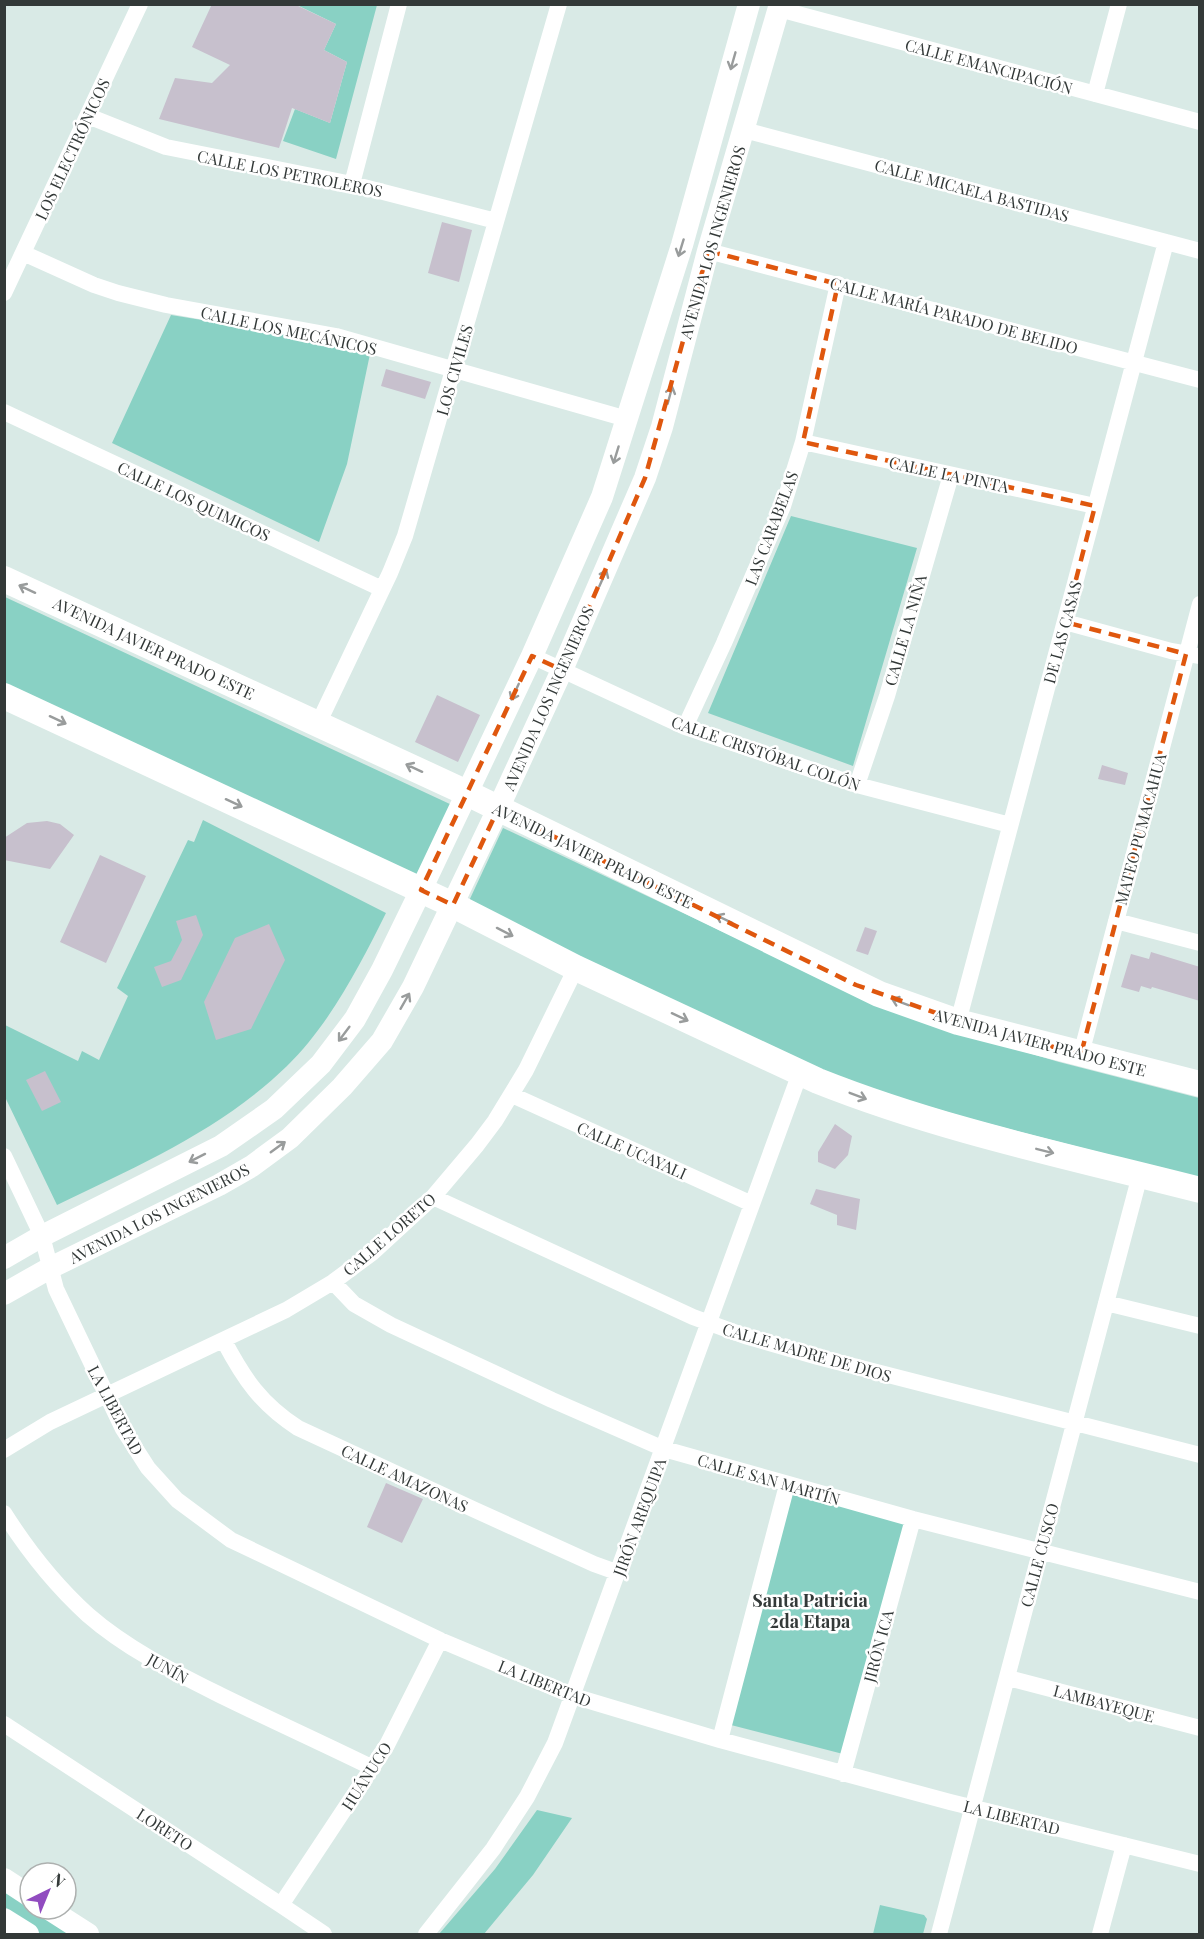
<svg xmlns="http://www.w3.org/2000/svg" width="1204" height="1939" font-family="'Playfair Display',serif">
<rect width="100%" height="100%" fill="#d9eae6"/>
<!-- green -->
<path fill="#89d1c4" d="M297 5H377L336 159 283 141 295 109 330 123 347 62 324 50 336 24Z
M171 315 302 336 370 354 347 464 319 542 112 443Z
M791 516 917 548 853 766 708 713Z
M5 597 452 805 419 876 5 684Z
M203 820 386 913C360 965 330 1024 287 1066 220 1131 139 1165 57 1205L5 1097V1025L78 1061 82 1051 99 1060 128 996 117 988 188 840 194 842Z
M503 828 812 974 922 1021 1059 1062 1199 1098V1178L971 1119 893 1096 817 1069 468 903Z
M792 1492 906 1520 843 1754 731 1725Z
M537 1810 572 1818 533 1875 484 1934H439L495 1869Z
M4 1887 30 1905V1909H37L75 1934H37L5 1913Z
M880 1905 924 1915 927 1919 923 1934H873Z"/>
<!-- building -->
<path fill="#c7c0cd" d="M212 4H294L336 24 324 50 347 62 330 123 292 108 279 148 159 119 175 78 212 83 230 65 192 47Z
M442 222 472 230 459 282 428 273Z
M386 369 431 382 425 399 381 386Z
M437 695 480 715 458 762 415 742Z
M1102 765 1128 773 1125 785 1098 779Z
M47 821 60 824 74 835 50 869 4 860V838L27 823Z
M100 855 146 876 106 963 60 942Z
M196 915 203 935 181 980 162 987 154 967 171 961 182 940 176 921Z
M269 924 285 960 251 1029 216 1040 204 1002 235 938Z
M865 927 877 931 868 955 856 951Z
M1151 952 1200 967V1001L1152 987 1151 989 1141 986 1139 992 1121 987 1131 954 1149 959Z
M45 1071 61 1102 42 1111 26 1080Z
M835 1124 852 1136 848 1155 835 1169 818 1162V1152Z
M816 1189 860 1199 856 1230 837 1225V1215L810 1204Z
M386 1483 423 1499 402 1543 367 1527Z"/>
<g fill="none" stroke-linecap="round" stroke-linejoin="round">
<!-- street -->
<path stroke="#fff" stroke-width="16" d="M779 9 1200 122
M1095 94 1119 4
M88 116 166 147 352 184 496 221
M744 130 1200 251
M352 184 399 4
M708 251 1200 380
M23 253 94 285 118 293 166 305 336 336 627 419
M4 293 140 4
M4 412 382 589
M803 442 1095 506
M1065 622 1171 651 1200 656
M532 656 685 727 857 785 1010 825
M318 724 390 573 405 536 559 4
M685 727 724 643 783 506 803 442 838 284
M857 785 887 696 951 475
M1116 921 1200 943
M958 1022 1166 242
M1081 1054 1200 604
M512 1095 752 1204
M4 1156 42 1236 56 1289 123 1429 148 1468 177 1500 231 1540 440 1640 573 1696 720 1740 950 1802 1200 1864
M433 1197 693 1317 745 1336 818 1357 1200 1455
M333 1282 354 1304 391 1325 552 1400 664 1449 913 1519 1200 1592
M1106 1303 1200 1326
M224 1341C244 1379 261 1404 298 1428L475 1510 594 1564 619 1573
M4 1450 50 1422 286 1310 333 1282 372 1253 433 1197 477 1145 495 1121 526 1070 576 968
M4 1513C28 1551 55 1585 88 1615 127 1649 174 1672 220 1695 271 1720 322 1743 373 1768
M1008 1678 1200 1728
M4 1724 281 1905 324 1934
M720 1740 787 1485
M843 1774 913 1519
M281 1905 387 1745 440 1640
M426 1934 493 1849 527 1797 555 1743 800 1073
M939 1934 1140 1175
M1100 1934 1124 1845"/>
<!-- secondary -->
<path stroke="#fff" stroke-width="22" d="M4 1258 42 1236 221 1146 274 1109 321 1064 355 1019 382 970 421 890 532 656 602 497 682 245 749 4
M4 1294 50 1268 219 1185 252 1166 290 1138 342 1087 382 1041 413 987 498 809 562 670 645 478 662 427 708 251 780 4
M4 1879 30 1896
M49 1909 88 1934
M4 1919 28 1934"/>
<!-- primary -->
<path stroke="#fff" stroke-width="26" d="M4 579 467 793 879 994 958 1022 1200 1084
M4 696 453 905 576 968 818 1081C941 1130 1071 1157 1200 1190"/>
</g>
<!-- one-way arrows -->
<defs><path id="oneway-shaft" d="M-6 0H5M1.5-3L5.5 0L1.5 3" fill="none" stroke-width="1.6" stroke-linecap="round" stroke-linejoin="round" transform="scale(1.5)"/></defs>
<g stroke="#999c9c">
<use href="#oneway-shaft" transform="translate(733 61) rotate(106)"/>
<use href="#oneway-shaft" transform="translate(681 248) rotate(107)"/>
<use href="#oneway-shaft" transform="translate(670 395) rotate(-75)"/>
<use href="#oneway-shaft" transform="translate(616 455) rotate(107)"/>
<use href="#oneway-shaft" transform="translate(603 578) rotate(-66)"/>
<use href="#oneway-shaft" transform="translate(27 589) rotate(-155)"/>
<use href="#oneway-shaft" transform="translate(515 692) rotate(115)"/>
<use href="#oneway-shaft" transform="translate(58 720) rotate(25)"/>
<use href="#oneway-shaft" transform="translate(414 768) rotate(-155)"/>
<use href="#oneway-shaft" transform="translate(234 803) rotate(25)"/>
<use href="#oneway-shaft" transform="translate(724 919) rotate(-154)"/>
<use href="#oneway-shaft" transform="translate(505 932) rotate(27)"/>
<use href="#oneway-shaft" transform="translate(405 1001) rotate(-60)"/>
<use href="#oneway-shaft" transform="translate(900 1002) rotate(-159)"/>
<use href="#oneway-shaft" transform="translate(680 1017) rotate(25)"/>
<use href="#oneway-shaft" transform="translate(344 1034) rotate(127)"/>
<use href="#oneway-shaft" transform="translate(858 1096) rotate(21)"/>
<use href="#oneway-shaft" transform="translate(278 1147) rotate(-36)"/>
<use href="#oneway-shaft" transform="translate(1045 1151) rotate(14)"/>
<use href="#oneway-shaft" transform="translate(197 1158) rotate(153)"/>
</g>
<!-- marked area -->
<path fill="none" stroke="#df570e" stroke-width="4.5" stroke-dasharray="12 8" stroke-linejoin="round" d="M708 251 838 284 803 442 1095 506 1065 622 1186 654 1081 1054 979 1028 856 985 498 809 453 905 421 890 532 656 562 670 645 478Z"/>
<g text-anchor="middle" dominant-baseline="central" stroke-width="5" stroke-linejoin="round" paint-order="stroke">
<!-- street labels -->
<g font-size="16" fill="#333938" stroke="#fff">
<text transform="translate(989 66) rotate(15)">CALLE EMANCIPACIÓN</text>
<text transform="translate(72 149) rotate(-65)">LOS ELECTRÓNICOS</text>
<text transform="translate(290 173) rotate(11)">CALLE LOS PETROLEROS</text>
<text transform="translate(972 190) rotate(15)">CALLE MICAELA BASTIDAS</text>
<text transform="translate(712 242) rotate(-74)">AVENIDA LOS INGENIEROS</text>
<text transform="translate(954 315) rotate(15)">CALLE MARÍA PARADO DE BELIDO</text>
<text transform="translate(289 330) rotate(12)">CALLE LOS MECÁNICOS</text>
<text transform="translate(454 370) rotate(-74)">LOS CIVILES</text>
<text transform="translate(949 474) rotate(12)">CALLE LA PINTA</text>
<text transform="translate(194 501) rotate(25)">CALLE LOS QUIMICOS</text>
<text transform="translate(771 528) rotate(-69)">LAS CARABELAS</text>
<text transform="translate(905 630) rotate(-74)">CALLE LA NIÑA</text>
<text transform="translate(1062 632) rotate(-75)">DE LAS CASAS</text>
<text transform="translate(154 648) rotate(25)">AVENIDA JAVIER PRADO ESTE</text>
<text transform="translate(548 698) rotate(-66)">AVENIDA LOS INGENIEROS</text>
<text transform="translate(766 753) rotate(19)">CALLE CRISTÓBAL COLÓN</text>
<text transform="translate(1140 829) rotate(-75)">MATEO PUMACAHUA</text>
<text transform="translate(593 855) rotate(26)">AVENIDA JAVIER PRADO ESTE</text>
<text transform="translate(1040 1042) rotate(15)">AVENIDA JAVIER PRADO ESTE</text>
<text transform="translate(632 1150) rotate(24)">CALLE UCAYALI</text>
<text transform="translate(159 1213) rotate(-27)">AVENIDA LOS INGENIEROS</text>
<text transform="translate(389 1234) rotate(-41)">CALLE LORETO</text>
<text transform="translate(807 1352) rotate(16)">CALLE MADRE DE DIOS</text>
<text transform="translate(116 1410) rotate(62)">LA LIBERTAD</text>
<text transform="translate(405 1478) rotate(25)">CALLE AMAZONAS</text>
<text transform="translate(769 1479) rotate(16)">CALLE SAN MARTÍN</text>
<text transform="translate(639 1517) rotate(-70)">JIRÓN AREQUIPA</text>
<text transform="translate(1039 1555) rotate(-75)">CALLE CUSCO</text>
<text transform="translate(878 1646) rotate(-75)">JIRÓN ICA</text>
<text transform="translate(168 1668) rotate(29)">JUNÍN</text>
<text transform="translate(545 1683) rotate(22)">LA LIBERTAD</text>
<text transform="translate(1104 1703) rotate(15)">LAMBAYEQUE</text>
<text transform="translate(366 1776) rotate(-57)">HUÁNUCO</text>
<text transform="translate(1012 1817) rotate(14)">LA LIBERTAD</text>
<text transform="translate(165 1829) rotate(33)">LORETO</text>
</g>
<!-- neighbourhood labels -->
<g font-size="18" font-weight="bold" fill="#333938" stroke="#fff">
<text x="810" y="1600">Santa Patricia<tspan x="810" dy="21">2da Etapa</tspan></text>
</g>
</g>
<!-- border -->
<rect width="1204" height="1939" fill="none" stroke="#333938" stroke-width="12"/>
<!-- north arrow -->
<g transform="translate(48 1891) rotate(43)"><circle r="28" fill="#ffffff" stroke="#adb0af" stroke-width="1.5"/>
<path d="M0-4.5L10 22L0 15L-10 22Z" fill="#914cc0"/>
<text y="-9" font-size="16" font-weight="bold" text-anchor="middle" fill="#333938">N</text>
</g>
</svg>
